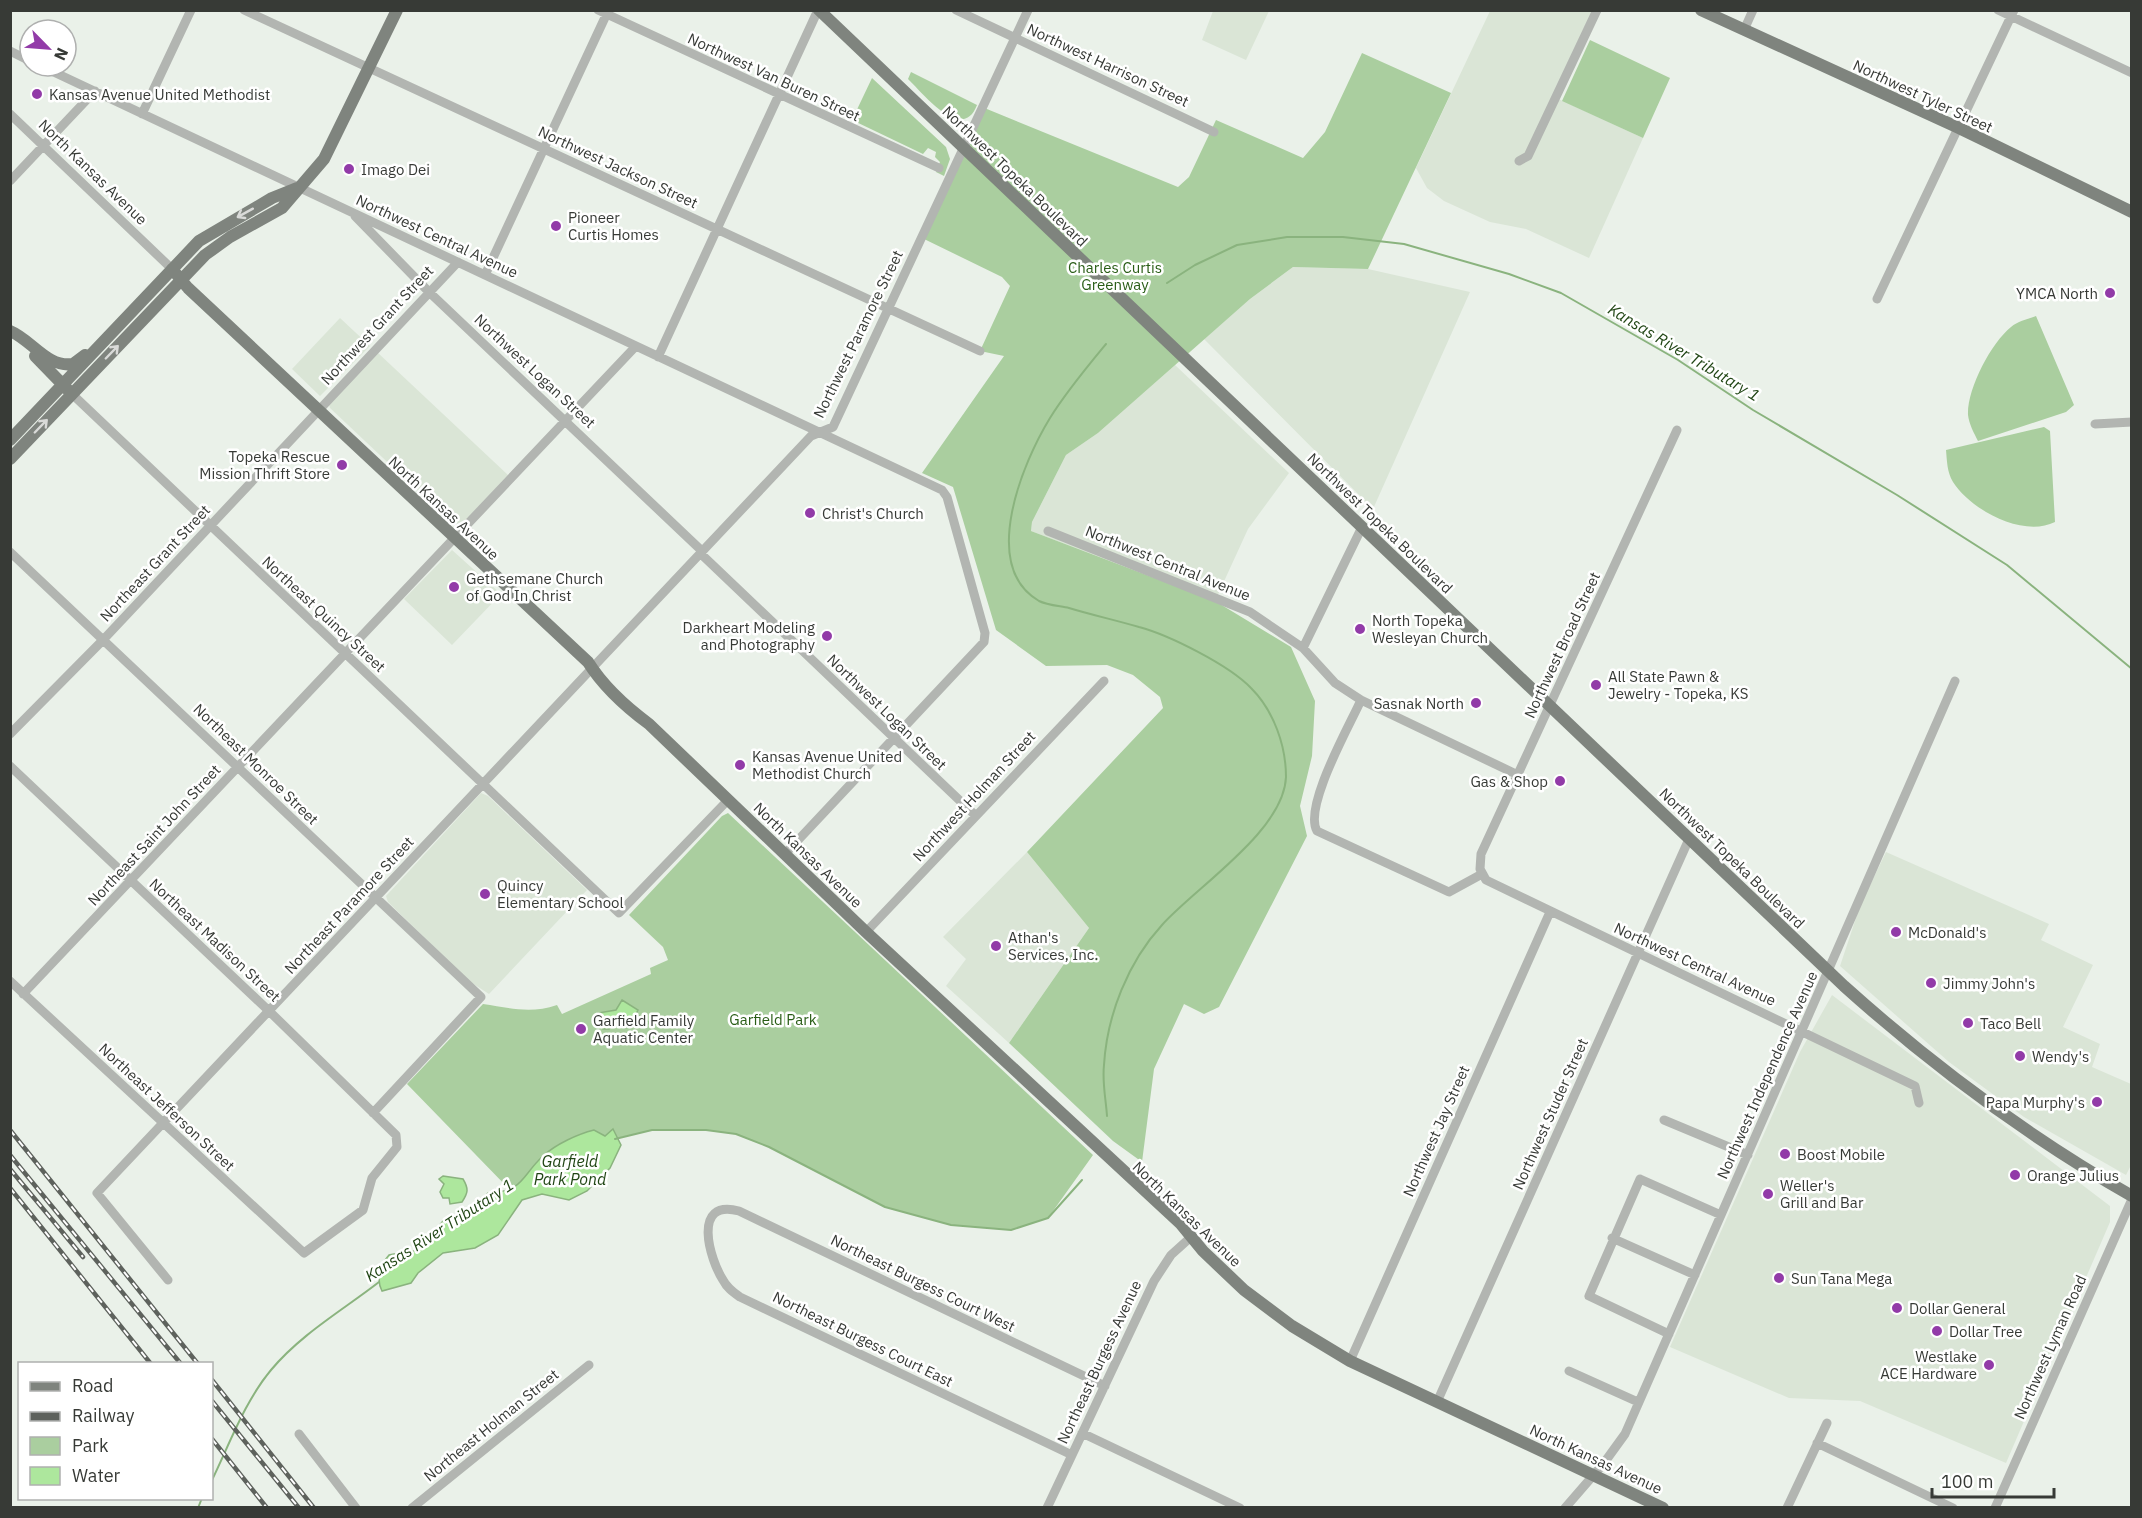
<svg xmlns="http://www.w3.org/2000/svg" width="2142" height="1518" font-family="'IBM Plex Sans',sans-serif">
<rect width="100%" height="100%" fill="#eaf1e9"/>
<!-- built -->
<path fill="#dae5d6" d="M1213 11H1269L1246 60 1202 40Z
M1490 11H1592L1552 96 1643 138 1589 258 1526 229 1490 222 1444 201 1427 188 1416 168Z
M1293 267 1368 269 1470 292 1373 509 1204 339 1250 299Z
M340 318 370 346 320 396 292 369Z
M377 352 508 475 460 526 453 524 330 408 329 405Z
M1175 365 1289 473 1248 529 1215 601 1031 531 1032 522 1066 455 1098 433Z
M452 550 501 594 452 645 404 599Z
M481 793 488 796 587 890 489 994 469 981 388 902 386 896Z
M1027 852 1089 928 1009 1043 946 986 966 959 943 937Z
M1886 852 2049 924 2041 940 2093 965 2063 1027 2100 1044 2092 1067 2131 1084V1165L2126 1175 2024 1117 1949 1062 1840 966 1860 906Z
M1832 995 2110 1206V1222L2006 1463 1860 1401 1789 1398 1670 1347 1800 1052Z"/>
<!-- green -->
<path fill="#aace9f" d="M1590 40 1670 78 1643 138 1562 101Z
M1362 53 1451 93 1368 269 1293 267 1250 299 1098 433 1066 455 1032 522 1031 531 1215 601 1291 647 1315 701 1312 756 1300 806 1307 836 1219 1007 1204 1014 1184 1004 1154 1069 1142 1162 1113 1141 1009 1043 1089 928 1027 852 1163 708 1160 697 1133 675 1107 665 1046 666 996 630 953 487 922 473 1004 356 980 351 1010 286 1002 277 922 238 982 107 1178 187 1189 177 1216 120 1303 158 1325 132Z
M911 72 977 105C962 144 923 93 908 79Z
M872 78 946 147 950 159 944 176 936 172 940 162 935 157 936 152 928 148 923 154 852 120Z
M2036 316 2074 405 2066 412 1978 441C1974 433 1969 424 1968 415 1967 389 1991 343 2011 327 2018 321 2028 319 2036 316Z
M2044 427 2050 431 2055 522C2023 538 1971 510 1953 482 1947 472 1947 461 1946 450Z
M728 813 1093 1155 1048 1218 1011 1230 951 1225 885 1207 769 1147 736 1134 706 1130H652L617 1138 523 1189 510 1190 407 1084 483 1004C509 1008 531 1014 557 1005L562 1014 651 974 650 968 668 960 663 947 629 915 722 816Z"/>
<!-- water -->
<path fill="#ade79d" stroke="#8ab37e" stroke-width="1.5" d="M622 1000 638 1010 636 1014 649 1022 646 1028 630 1019 629 1027 624 1028 621 1018 609 1029H603L598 1013 616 1010Z
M613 1129 621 1145 610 1168 587 1191 569 1200 542 1194 522 1200 498 1235 475 1248 443 1253 418 1273 411 1283 382 1291C376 1280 380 1265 389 1255 397 1253 406 1253 414 1251 428 1248 435 1228 445 1219L461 1220 471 1215 474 1208 488 1193C524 1192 521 1176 543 1156 556 1144 578 1134 594 1130L605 1136Z
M443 1176 463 1179C469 1189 468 1193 462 1202L450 1204 449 1198H443L440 1192 444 1184 439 1179Z"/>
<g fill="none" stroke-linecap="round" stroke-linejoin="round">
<!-- stream -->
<path stroke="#8ab37e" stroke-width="2" d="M1167 283 1195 265 1237 245 1287 237H1343L1404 244 1509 274 1561 293 1678 360 1753 410 1897 495 2007 565 2132 669
M1106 344C1087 367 1066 392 1050 418 1023 462 979 566 1039 601 1047 605 1060 606 1069 608 1092 615 1115 620 1139 627 1169 635 1229 665 1251 688 1274 711 1286 746 1286 777 1284 831 1196 887 1162 925 1128 962 1107 1015 1104 1065 1102 1082 1106 1100 1107 1116
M615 1139 652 1130H706L736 1134 769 1147 885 1207 951 1225 1011 1230 1048 1218 1082 1180
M212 1480C230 1443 245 1401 271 1370 301 1334 343 1310 379 1282
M198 1508 202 1498"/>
<!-- minor -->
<path stroke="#b2b5b1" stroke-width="9" d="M244 10 980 351
M598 10 939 168
M956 10 1214 132
M1998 10 2132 73
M1744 30 1753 10
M10 51 30 61
M41 66 942 490 947 497 985 633 984 642 785 854
M10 114 172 269
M142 114 191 10
M1519 161 1528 156 1597 10
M10 181 95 91
M355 216 429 292 702 551
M485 275 608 11
M1877 299 2014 10
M658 357 818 10
M72 394 619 913 728 800
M2095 424 2132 422
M1677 430 1481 854 1480 869 1486 880 1915 1086 1919 1103
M1048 531 1250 612 1303 648 1335 683 1361 700 1518 775
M10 552 481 997 373 1113
M700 553 976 816
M1303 648 1362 527
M1361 700C1350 725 1303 807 1317 831L1449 892 1482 874
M10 734 103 640 458 262
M10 766 269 1011 396 1135 397 1147 372 1178 363 1210 304 1253 10 981
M866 932 1104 681
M23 994 636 346
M1664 1120 1748 1155
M1612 1238 1695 1275
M168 1280 97 1193 811 436 833 427 1028 10
M1669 1334 1589 1296 1640 1179 1721 1215
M1350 1361 1550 912
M1569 1371 1638 1402
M1437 1402 1689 839
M1082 1433 1240 1508
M299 1434 356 1508
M1817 1443 1953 1508
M1072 1455 740 1297C733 1292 727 1288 723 1280 710 1260 691 1198 739 1211L1105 1386
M412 1508 589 1365
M1047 1508 1154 1281 1171 1255 1191 1237
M1565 1508 1604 1463 1625 1434 1955 681
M1787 1508 1827 1423
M1995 1508 2132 1199"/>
<!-- major -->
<path stroke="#7f847e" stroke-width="12" d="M819 10 1844 986C1933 1066 2027 1136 2132 1196
M1701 10 1959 128 2132 212
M172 269 188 288 588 662C603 686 626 707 649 724L866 932 1180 1223 1203 1251 1244 1290 1292 1326 1350 1361 1663 1508
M10 331C32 340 47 368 73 364L85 355
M35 356 69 391
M10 440 199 241 272 198 297 188
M10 459 205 255 230 237 282 208 324 159 397 10"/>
<!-- rail casing -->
<g stroke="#5e625d" stroke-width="4.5">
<path id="rail" d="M10 1130 198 1364
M10 1155 181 1364
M10 1169 83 1257
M10 1188 151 1364
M212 1380 314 1508
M212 1401 299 1508
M212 1439 267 1508"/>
</g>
<!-- rail -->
<use href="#rail" stroke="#fff" stroke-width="2" stroke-dasharray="7" stroke-linecap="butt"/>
</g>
<!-- one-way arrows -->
<defs><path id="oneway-shaft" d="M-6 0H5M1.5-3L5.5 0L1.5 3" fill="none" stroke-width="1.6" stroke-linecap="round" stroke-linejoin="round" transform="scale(1.5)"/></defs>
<g stroke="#d9dad8">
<use href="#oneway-shaft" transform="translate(245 213) rotate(151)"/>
<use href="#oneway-shaft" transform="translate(112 352) rotate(-46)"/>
<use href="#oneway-shaft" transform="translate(41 426) rotate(-46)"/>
</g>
<!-- markers -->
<g fill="#923ba8" stroke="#fff" stroke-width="2">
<circle cx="37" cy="94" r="6"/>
<circle cx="349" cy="169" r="6"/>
<circle cx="556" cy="226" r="6"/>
<circle cx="2110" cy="293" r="6"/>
<circle cx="342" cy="465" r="6"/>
<circle cx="810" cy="513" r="6"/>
<circle cx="454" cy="587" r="6"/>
<circle cx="1360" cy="629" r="6"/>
<circle cx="827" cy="636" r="6"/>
<circle cx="1596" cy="685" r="6"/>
<circle cx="1476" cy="703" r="6"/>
<circle cx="740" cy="765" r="6"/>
<circle cx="1560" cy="781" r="6"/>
<circle cx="485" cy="894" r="6"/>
<circle cx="1896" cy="932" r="6"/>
<circle cx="996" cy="946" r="6"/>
<circle cx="1931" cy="983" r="6"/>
<circle cx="1968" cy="1023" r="6"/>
<circle cx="581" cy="1029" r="6"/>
<circle cx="2020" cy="1056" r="6"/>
<circle cx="2097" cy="1102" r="6"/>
<circle cx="1785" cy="1154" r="6"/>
<circle cx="2015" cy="1175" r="6"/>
<circle cx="1768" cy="1194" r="6"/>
<circle cx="1779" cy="1278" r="6"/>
<circle cx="1897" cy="1308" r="6"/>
<circle cx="1937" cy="1331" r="6"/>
<circle cx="1989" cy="1365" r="6"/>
</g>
<g text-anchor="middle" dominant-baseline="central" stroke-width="5" stroke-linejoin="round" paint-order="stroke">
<!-- street labels -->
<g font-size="15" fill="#373a36" stroke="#fff">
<text transform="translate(1108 65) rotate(25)">Northwest Harrison Street</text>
<text transform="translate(774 77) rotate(25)">Northwest Van Buren Street</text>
<text transform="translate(1923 96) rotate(25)">Northwest Tyler Street</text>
<text transform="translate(618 167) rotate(25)">Northwest Jackson Street</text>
<text transform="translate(93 172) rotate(44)">North Kansas Avenue</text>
<text transform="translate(1015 176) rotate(44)">Northwest Topeka Boulevard</text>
<text transform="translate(437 236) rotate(25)">Northwest Central Avenue</text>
<text transform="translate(377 325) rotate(-47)">Northwest Grant Street</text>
<text transform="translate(858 334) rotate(-64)">Northwest Paramore Street</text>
<text transform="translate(535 371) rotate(43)">Northwest Logan Street</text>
<text transform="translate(444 508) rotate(43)">North Kansas Avenue</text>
<text transform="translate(1380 523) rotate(44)">Northwest Topeka Boulevard</text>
<text transform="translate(155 563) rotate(-47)">Northeast Grant Street</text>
<text transform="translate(1168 563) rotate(22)">Northwest Central Avenue</text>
<text transform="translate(324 614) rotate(43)">Northeast Quincy Street</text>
<text transform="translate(1562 645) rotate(-65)">Northwest Broad Street</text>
<text transform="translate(887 712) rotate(44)">Northwest Logan Street</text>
<text transform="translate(256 764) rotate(44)">Northeast Monroe Street</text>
<text transform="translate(974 796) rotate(-47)">Northwest Holman Street</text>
<text transform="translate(154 835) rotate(-47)">Northeast Saint John Street</text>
<text transform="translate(808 855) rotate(44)">North Kansas Avenue</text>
<text transform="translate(1732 858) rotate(44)">Northwest Topeka Boulevard</text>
<text transform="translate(349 905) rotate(-47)">Northeast Paramore Street</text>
<text transform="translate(215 940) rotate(43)">Northeast Madison Street</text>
<text transform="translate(1695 964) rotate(25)">Northwest Central Avenue</text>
<text transform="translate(1767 1075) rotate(-66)">Northwest Independence Avenue</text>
<text transform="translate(167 1107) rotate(43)">Northeast Jefferson Street</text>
<text transform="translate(1550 1114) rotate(-66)">Northwest Studer Street</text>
<text transform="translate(1436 1131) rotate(-66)">Northwest Jay Street</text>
<text transform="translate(1187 1214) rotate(44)">North Kansas Avenue</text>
<text transform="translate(923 1283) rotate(26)">Northeast Burgess Court West</text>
<text transform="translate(863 1339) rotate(26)">Northeast Burgess Court East</text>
<text transform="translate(2050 1347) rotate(-66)">Northwest Lyman Road</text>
<text transform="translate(1099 1362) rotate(-65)">Northeast Burgess Avenue</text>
<text transform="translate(491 1425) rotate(-39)">Northeast Holman Street</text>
<text transform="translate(1596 1459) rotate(25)">North Kansas Avenue</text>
</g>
<!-- poi labels -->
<g font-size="15" fill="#373a36" stroke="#fff" text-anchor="start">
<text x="49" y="94">Kansas Avenue United Methodist</text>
<text x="361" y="169">Imago Dei</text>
<text x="568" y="217">Pioneer<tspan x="568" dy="17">Curtis Homes</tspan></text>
<text x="2098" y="293" text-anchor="end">YMCA North</text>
<text x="330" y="456" text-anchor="end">Topeka Rescue<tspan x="330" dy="17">Mission Thrift Store</tspan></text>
<text x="822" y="513">Christ's Church</text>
<text x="466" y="578">Gethsemane Church<tspan x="466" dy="17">of God In Christ</tspan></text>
<text x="1372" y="620">North Topeka<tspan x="1372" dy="17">Wesleyan Church</tspan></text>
<text x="815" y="627" text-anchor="end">Darkheart Modeling<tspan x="815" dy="17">and Photography</tspan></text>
<text x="1608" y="676">All State Pawn &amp;<tspan x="1608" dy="17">Jewelry - Topeka, KS</tspan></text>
<text x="1464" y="703" text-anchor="end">Sasnak North</text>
<text x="752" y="756">Kansas Avenue United<tspan x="752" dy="17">Methodist Church</tspan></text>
<text x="1548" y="781" text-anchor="end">Gas &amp; Shop</text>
<text x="497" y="885">Quincy<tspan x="497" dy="17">Elementary School</tspan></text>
<text x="1908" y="932">McDonald's</text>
<text x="1008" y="937">Athan's<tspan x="1008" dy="17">Services, Inc.</tspan></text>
<text x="1943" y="983">Jimmy John's</text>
<text x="593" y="1020">Garfield Family<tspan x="593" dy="17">Aquatic Center</tspan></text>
<text x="1980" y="1023">Taco Bell</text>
<text x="2032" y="1056">Wendy's</text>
<text x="2085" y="1102" text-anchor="end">Papa Murphy's</text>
<text x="1797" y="1154">Boost Mobile</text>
<text x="2027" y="1175">Orange Julius</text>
<text x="1780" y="1185">Weller's<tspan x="1780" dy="17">Grill and Bar</tspan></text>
<text x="1791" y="1278">Sun Tana Mega</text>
<text x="1909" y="1308">Dollar General</text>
<text x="1949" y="1331">Dollar Tree</text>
<text x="1977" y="1356" text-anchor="end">Westlake<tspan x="1977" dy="17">ACE Hardware</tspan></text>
</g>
<!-- park labels -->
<g font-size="15" fill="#295d16" stroke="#fff">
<text x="1115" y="267">Charles Curtis<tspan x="1115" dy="17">Greenway</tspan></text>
<text x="773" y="1019">Garfield Park</text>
</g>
<!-- water labels -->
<g font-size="16" font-style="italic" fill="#214615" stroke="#fff">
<text transform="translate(1684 352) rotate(31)">Kansas River Tributary 1</text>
<text x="570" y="1161">Garfield<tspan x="570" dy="18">Park Pond</tspan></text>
<text transform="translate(439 1230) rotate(-33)">Kansas River Tributary 1</text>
</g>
</g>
<!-- border -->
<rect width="2142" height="1518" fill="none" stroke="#373a36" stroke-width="24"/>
<!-- legend -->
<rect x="18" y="1362" width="195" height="138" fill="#ffffff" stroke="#afb0af" stroke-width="1.5"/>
<rect x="30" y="1382" width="30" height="9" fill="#7f847e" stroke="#afb0af" stroke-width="1.5"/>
<text x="72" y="1392" font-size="18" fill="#373a36">Road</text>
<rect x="30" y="1412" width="30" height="9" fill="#5e625d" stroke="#afb0af" stroke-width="1.5"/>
<text x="72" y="1422" font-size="18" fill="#373a36">Railway</text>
<rect x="30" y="1437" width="30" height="18" fill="#aace9f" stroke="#afb0af" stroke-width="1.5"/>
<text x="72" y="1452" font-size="18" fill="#373a36">Park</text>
<rect x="30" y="1467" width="30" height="18" fill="#ade79d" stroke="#afb0af" stroke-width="1.5"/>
<text x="72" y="1482" font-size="18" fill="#373a36">Water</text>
<!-- north arrow -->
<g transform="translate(48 48) rotate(115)"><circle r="28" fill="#ffffff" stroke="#afb0af" stroke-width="1.5"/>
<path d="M0-4.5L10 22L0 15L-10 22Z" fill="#923ba8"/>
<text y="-9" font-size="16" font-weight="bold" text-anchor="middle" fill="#373a36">N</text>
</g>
<!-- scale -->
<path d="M1932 1488v9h122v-9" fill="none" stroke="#373a36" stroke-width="3"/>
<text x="1941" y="1488" font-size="18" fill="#373a36" stroke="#ffffff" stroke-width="4.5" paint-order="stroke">100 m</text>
</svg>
